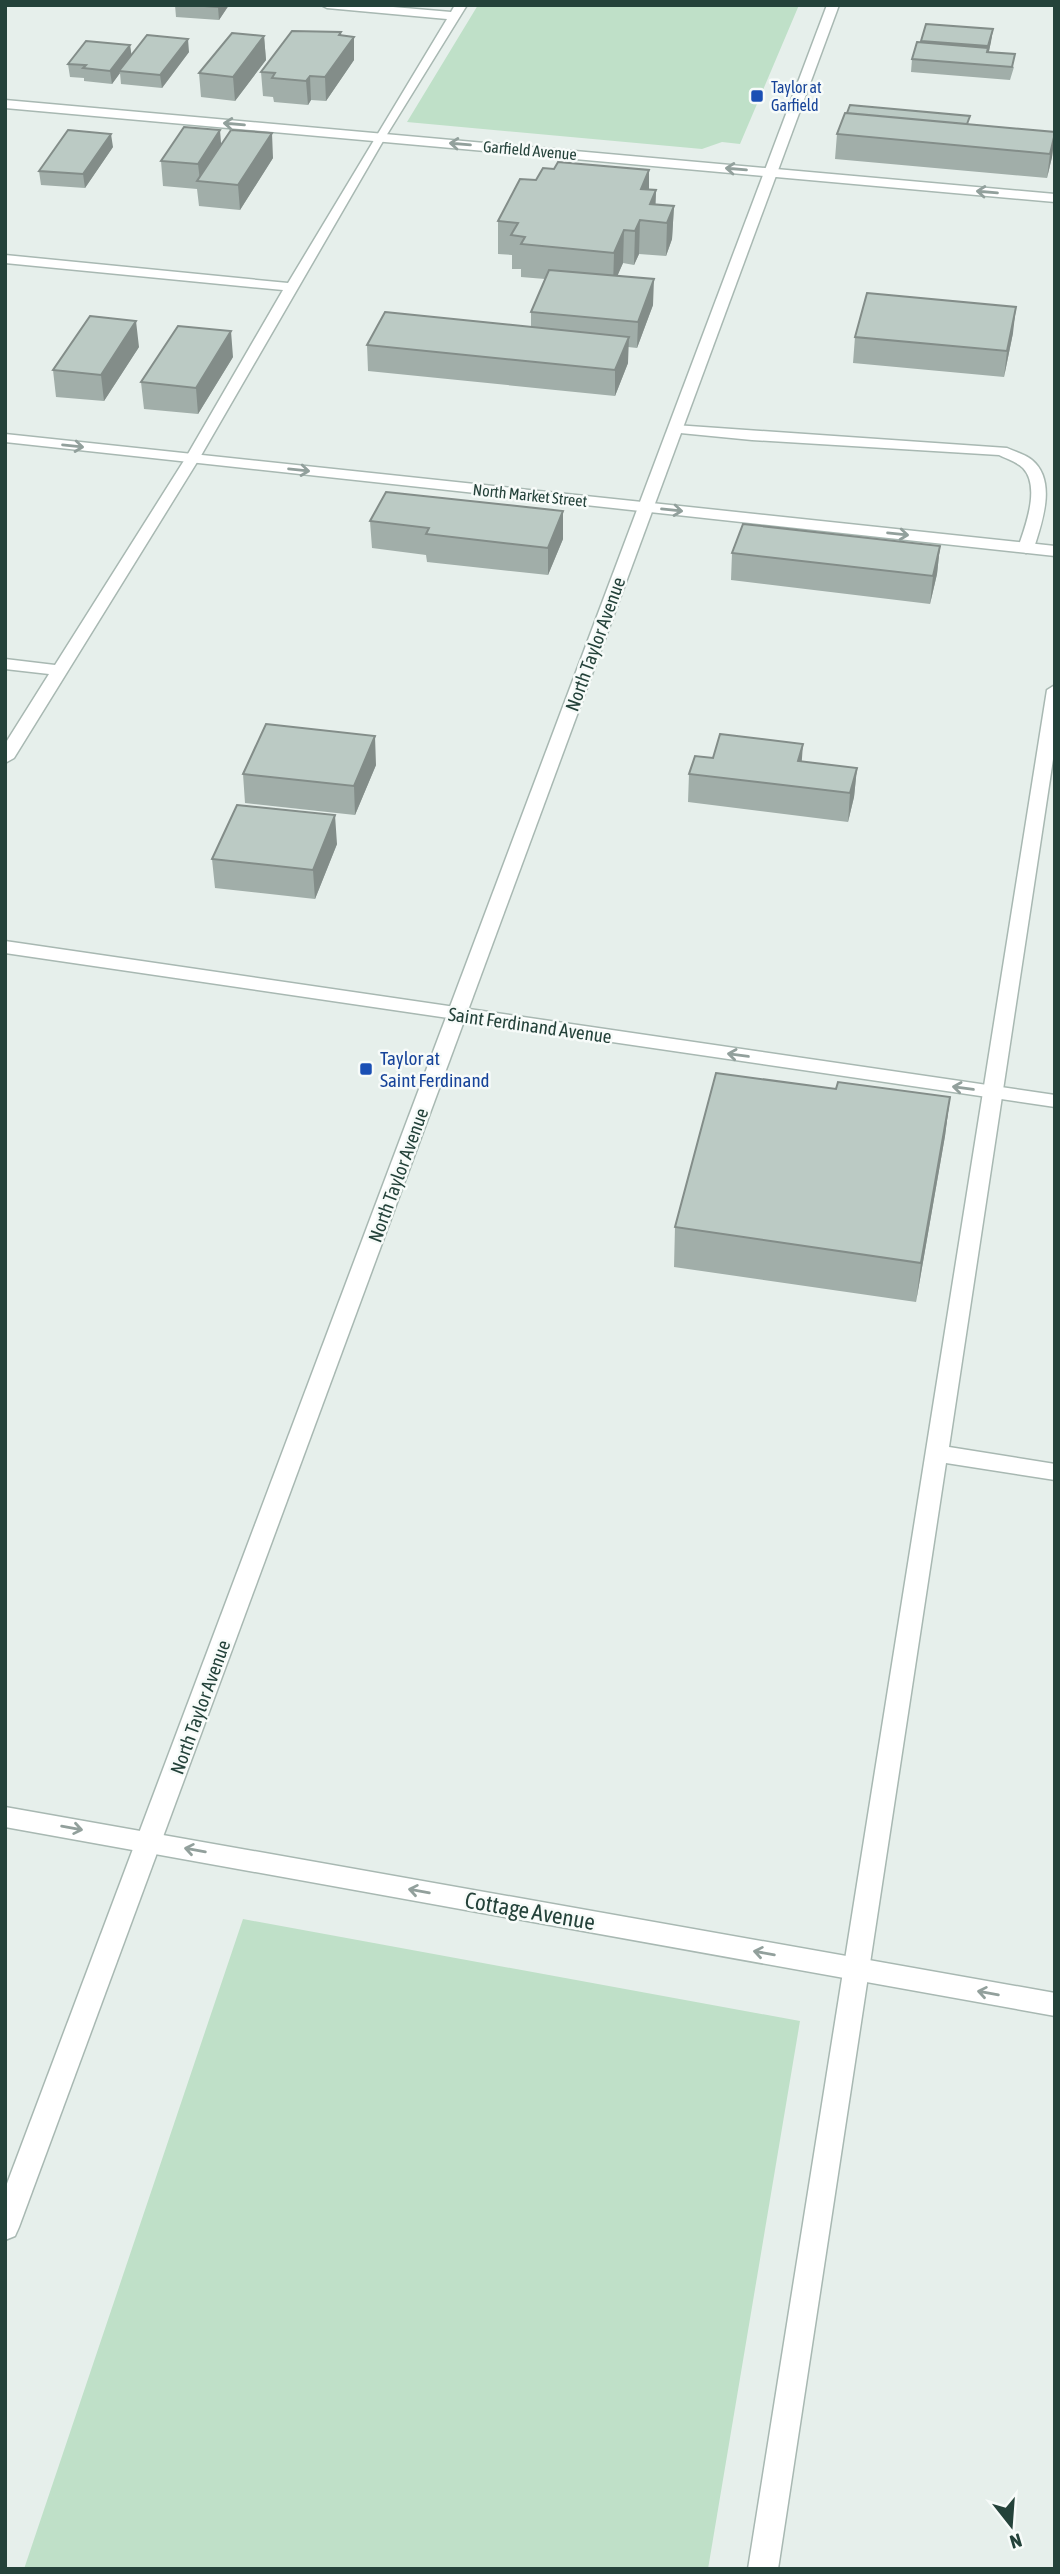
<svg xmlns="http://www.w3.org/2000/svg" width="1060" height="2574" font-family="'Asap Condensed',sans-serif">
<rect width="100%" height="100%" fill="#e6efeb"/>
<!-- green -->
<path fill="#bfe0c8" d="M478 5H799L740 144 722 142 702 149 407 122Z
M243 1919 800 2021 708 2569H24Z"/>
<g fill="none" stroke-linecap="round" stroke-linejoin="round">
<!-- service casing -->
<g stroke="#a8b8b2" stroke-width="3">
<path id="service" d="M321 5H370L451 12 455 5H467L386 136 199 459 14 758 5 763V744L49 674 5 669V659L55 665 185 459 283 290 5 263V255L288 283 447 19 327 8Z
M675 425 1007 448C1015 452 1025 454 1032 460 1057 481 1042 522 1034 548L1026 553 1018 548C1025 527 1041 487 1023 468 1017 462 1007 459 999 455L752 440 670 432 668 429Z
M1055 685V746L949 1447 1055 1464V1480L946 1463 778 2569H748L1047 690Z"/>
</g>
<!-- minor casing -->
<g stroke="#a8b8b2" stroke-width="3">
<path id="minor" d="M5 100 1055 194V202L5 108Z
M5 434 1055 546V556L5 442Z
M5 941 1055 1095V1107L5 953Z
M5 1807 1055 1993V2016L5 1827Z"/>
</g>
<!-- tertiary casing -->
<g stroke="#a8b8b2" stroke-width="3">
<path id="tertiary" d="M827 5H839L19 2227 15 2236 5 2240V2189Z"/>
</g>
<!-- service -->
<use href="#service" fill="#fff" fill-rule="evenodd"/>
<!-- minor -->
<use href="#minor" fill="#fff" fill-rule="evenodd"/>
<!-- tertiary -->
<use href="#tertiary" fill="#fff" fill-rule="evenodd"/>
</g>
<!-- wall -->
<path fill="#a1aea9" d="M175 5H229L219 20 176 17Z
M926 24 993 29 989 52 1014 67 1010 80 911 72 912 59 921 42Z
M341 35 354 37V60L326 101 311 100 308 105 274 102 273 97 263 96 261 72Z
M264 36 266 60 235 101 201 97 199 73Z
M130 45 131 56 189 52 162 88 121 84 120 73 112 84 84 81V78L70 77 68 64Z
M969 125 1055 132 1052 157 1047 178 835 159 837 134Z
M221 144 273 158 240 210 199 206 197 189 163 186 161 161Z
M113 147 85 188 41 185 39 171Z
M649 170V190H656L655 204 674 206 672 239 666 256 639 254 634 265 623 263 617 276 653 305 637 348 628 347V363L615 396 368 371 367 345 531 327V312L545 279 521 277V269H512V255L498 254V221L536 180Z
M1013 333 1004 377 853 363 855 337Z
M139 347 104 401 56 397 53 370Z
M233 357 198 414 144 409 141 382Z
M370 521 563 539 548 575 427 562 426 555 372 548Z
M940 546 937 574 930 604 731 580 732 553Z
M713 758 802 762 857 768 854 797 848 822 688 802 689 774Z
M376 765 355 815 245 803 243 774Z
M337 844 315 899 215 888 212 859Z
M836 1089 950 1097 945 1136 916 1302 674 1267 675 1227Z"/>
<!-- shaded-wall -->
<path fill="#838d89" d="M219 5H229L219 20 218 7Z
M993 29 991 42 987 59 988 46Z
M341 32 342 53 354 37V60L326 101 325 77 339 35Z
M264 36 266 60 235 101 233 77Z
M188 39 189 52 162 88 160 75Z
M130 45 132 58 119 71 120 73 112 84 110 71Z
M310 76 311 100 308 105 306 81Z
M220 130 222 155 200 181 198 164Z
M272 133 273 158 240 210 238 185Z
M1055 133 1052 157 1047 178 1050 154Z
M111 134 113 147 85 188 83 174Z
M649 170V202L640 222 641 189Z
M656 190 655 222 650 204Z
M674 206 672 239 666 256 667 223Z
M640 220 639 254 634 265 635 231Z
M624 230 623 263 613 286 614 253Z
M654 279 653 305 637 348 638 322Z
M1016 307 1013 333 1004 377 1007 351Z
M136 321 139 347 104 401 101 375Z
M231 331 233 357 198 414 196 388Z
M629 337 628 363 615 396V370Z
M563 511V539L548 575V548Z
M940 546 937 574 930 604 933 576Z
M375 736 376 765 355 815 354 786Z
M803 744 801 772 798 761Z
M857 768 854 797 848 822 850 793Z
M335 815 337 844 315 899 313 870Z
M950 1097 945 1136 916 1302 921 1263Z"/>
<!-- building -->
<path fill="#bbcac4" stroke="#838d89" stroke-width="2" d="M190 5H219L218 7Z
M926 24 993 29 988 46 921 41Z
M292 31 341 32 339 35 354 37 325 77 310 76 306 81 272 78 275 73 261 72Z
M232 33 264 36 233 77 199 73Z
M147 35 188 39 160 75 119 71Z
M86 41 130 45 110 71 83 68 86 65 68 64Z
M917 42 988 48 987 52 1015 54 1012 67 912 59Z
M850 105 970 116 967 124 847 113Z
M845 113 1055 132V133L1050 154 837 134Z
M184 127 220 130 198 164 161 161Z
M68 130 111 134 83 174 39 171Z
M231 130 272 133 238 185 197 181Z
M558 162 649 170 641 189 656 190 650 204 674 206 667 223 640 220 635 231 624 230 614 253 521 244 525 237 511 235 518 223 498 221 520 179 536 180 543 168 554 169Z
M549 270 654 279 638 322 531 312Z
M867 293 1016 307 1007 351 855 337Z
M385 312 629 337 615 370 367 345Z
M90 316 136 321 101 375 53 370Z
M178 326 231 331 196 388 141 382Z
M386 492 563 511 548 548 426 534 429 528 370 521Z
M743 524 940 546 933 576 732 553Z
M266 724 375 736 354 786 243 774Z
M720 734 803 744 798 761 857 768 850 793 689 774 695 756 713 758Z
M237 805 335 815 313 870 212 859Z
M716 1073 836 1089 838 1082 950 1097 921 1263 675 1227Z"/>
<!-- one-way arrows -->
<defs><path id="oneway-shaft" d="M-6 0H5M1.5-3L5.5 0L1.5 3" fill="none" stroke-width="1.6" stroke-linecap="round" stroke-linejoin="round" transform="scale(1.75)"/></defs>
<g stroke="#92a09c">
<use href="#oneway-shaft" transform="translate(234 124) rotate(-175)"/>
<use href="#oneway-shaft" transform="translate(460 144) rotate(-175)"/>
<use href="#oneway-shaft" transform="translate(736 169) rotate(-175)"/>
<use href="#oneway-shaft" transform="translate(987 192) rotate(-175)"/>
<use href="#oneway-shaft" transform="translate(73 446) rotate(6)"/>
<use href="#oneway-shaft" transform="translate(299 470) rotate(6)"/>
<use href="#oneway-shaft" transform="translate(672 510) rotate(6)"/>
<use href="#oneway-shaft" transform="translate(898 534) rotate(6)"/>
<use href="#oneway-shaft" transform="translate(738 1055) rotate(-172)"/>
<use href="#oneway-shaft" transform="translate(963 1088) rotate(-172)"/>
<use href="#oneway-shaft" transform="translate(72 1828) rotate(10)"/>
<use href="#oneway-shaft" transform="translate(195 1850) rotate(-170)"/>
<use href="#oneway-shaft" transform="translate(419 1891) rotate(-170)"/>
<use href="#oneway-shaft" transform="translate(764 1953) rotate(-170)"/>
<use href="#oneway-shaft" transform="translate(988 1993) rotate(-170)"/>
</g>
<!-- markers -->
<g fill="#1a4fb4" stroke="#f7fbf9" stroke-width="2.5">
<rect x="750" y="89" width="14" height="14" rx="3.5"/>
<rect x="359" y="1062" width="14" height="14" rx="3.5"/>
</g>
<g text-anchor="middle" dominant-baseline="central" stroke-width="5" stroke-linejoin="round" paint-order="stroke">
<!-- far-transit labels -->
<g font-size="16" fill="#164399" stroke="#f7fbf9" text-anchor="start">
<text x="771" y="87">Taylor at<tspan x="771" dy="18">Garfield</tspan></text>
</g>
<!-- far-street labels -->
<g font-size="16" fill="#24423a" stroke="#f7fbf9">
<text transform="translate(530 150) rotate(5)">Garfield Avenue</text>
<text transform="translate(530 495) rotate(6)">North Market Street</text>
</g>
<!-- street labels -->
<g font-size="19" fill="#24423a" stroke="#f7fbf9">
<text transform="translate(595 644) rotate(-70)">North Taylor Avenue</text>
<text transform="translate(530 1025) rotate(8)">Saint Ferdinand Avenue</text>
<text transform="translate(398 1175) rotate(-70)">North Taylor Avenue</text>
<text transform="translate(200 1707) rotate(-70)">North Taylor Avenue</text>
</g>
<!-- transit labels -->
<g font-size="19" fill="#164399" stroke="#f7fbf9" text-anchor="start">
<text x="380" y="1058">Taylor at<tspan x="380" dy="22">Saint Ferdinand</tspan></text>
</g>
<!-- near-street labels -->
<g font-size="23" fill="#24423a" stroke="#f7fbf9">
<text transform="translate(530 1911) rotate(10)">Cottage Avenue</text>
</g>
</g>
<!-- border -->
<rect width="1060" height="2574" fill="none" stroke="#24423a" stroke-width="14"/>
<!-- north arrow -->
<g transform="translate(1011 2525) rotate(163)" stroke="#f7fbf9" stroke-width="5" paint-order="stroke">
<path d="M0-5L12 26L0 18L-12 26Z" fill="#24423a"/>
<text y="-10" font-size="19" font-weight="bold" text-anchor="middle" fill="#24423a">N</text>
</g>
</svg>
